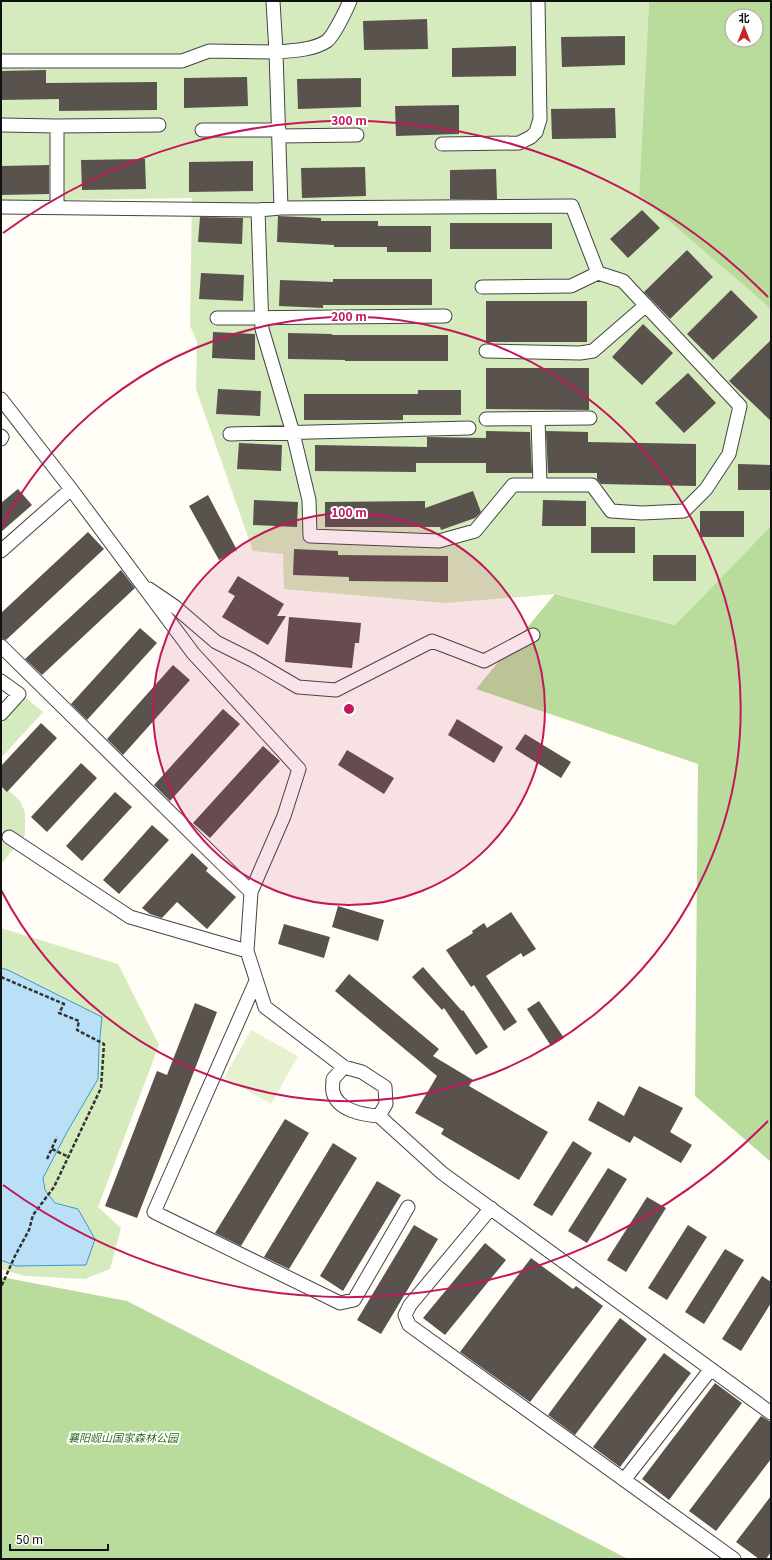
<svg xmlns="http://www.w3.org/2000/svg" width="772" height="1560" font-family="Georgia,'Noto Sans SC',serif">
<rect width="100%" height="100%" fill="#fffdf5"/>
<!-- green -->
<path fill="#d5ebbd" d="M1 1H649L639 194 771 309V526L675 625 556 594 445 603 284 589 283 554 253 551 196 389 197 341 190 326 192 198 1 201Z
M24 696 43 712 1 758V725Z
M1 783 20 801 25 812V835L1 864Z
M1 928 118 964 159 1045 98 1207 121 1228 110 1269 85 1279 25 1276 1 1269Z"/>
<!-- forest -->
<path fill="#b9dc9c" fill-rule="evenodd" d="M649 1H771V309L639 195ZM732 16H756V40H732Z
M771 526V1162L695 1096 698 764 476 689 555 594 675 625Z
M1 1277 127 1301 628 1559H1Z"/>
<!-- pitch -->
<path fill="#e6f2cf" d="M251 1030 298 1056 271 1104 224 1078Z"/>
<!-- water -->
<path fill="#b9e0f7" stroke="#3f96cf" d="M1 968 8 970 102 1017 99 1047 98 1079 67 1132 43 1178 45 1190 55 1203 78 1209 95 1239 86 1265 16 1266 1 1260Z"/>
<!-- building -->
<path fill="#5a524d" d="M427 19 428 49 364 50 363 21Z
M625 36V65L562 67 561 37Z
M516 46V76L452 77V48Z
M46 70V83L157 82V110L59 111V99L1 100V71Z
M247 77 248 106 184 108V78Z
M361 78V107L298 109 297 79Z
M459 105V134L396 136 395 106Z
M615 108 616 138 552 139 551 109Z
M145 159 146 189 82 190 81 160Z
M253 161V191L189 192V162Z
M49 165V194L1 195V166Z
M365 167 366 196 302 198 301 168Z
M496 169 497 199H450V170Z
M642 210 660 228 628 258 610 239Z
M278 216 321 218V221H378V226H431V252H387V247H334V245L277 242Z
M200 217 243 218 242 244 198 242Z
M450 223H552V249H450Z
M687 250 713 277 670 319 644 292Z
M201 273 244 275 243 301 199 299Z
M333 279H432V305H323V308L279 306 280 280 333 282Z
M731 290 758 317 713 360 687 334Z
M486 301H587V342H486Z
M643 324 673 353 642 385 612 357Z
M213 332 255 334V360L212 358Z
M288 333 332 334V335H448V361H345V360L288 359Z
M771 340V421L729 381Z
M486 368H589V410L486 409Z
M688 373 716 403 684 433 655 403Z
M218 389 261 391 260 416 216 414Z
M418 390H461V415H403V420H304V394H418Z
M486 431 530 432 532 473H486V463H416V472L315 471V445L427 447V437L486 438Z
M546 431 588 432V442L696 444V486L601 484 597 479V473H548Z
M239 443 282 445 281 471 237 469Z
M738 464 771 465V490H738Z
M18 489 32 505 1 532V503Z
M473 491 481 512 475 518 441 530 440 527H325V502L425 501V508Z
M208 495 237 550 219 560 189 506Z
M254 500 298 502 297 527 253 525Z
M543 500 586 501V526H542Z
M700 511H744V537H700Z
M591 527H635V553H591Z
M88 532 104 549 6 640 1 638V613Z
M294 549 338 551V555L448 556V582L349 581V577L293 575Z
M653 555H696V581H653Z
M121 570 135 588 42 675 25 659Z
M238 576 284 604 277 616H286L268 645 222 617 235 596 228 592Z
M289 617 361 623 359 643H355L352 668 285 662Z
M140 628 157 643 87 720 71 704Z
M173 665 190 680 123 755 107 739Z
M223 709 240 724 170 801 154 785Z
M457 719 503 747 494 763 448 735Z
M41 723 57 738 7 792 1 786V766Z
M525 734 571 762 561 778 515 749Z
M263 746 280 761 210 838 193 823Z
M347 750 394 778 384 794 338 765Z
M81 763 97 778 47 832 31 817Z
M115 792 132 807 82 861 66 846Z
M152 825 169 840 119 894 103 880Z
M192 853 208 868 206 871 236 897 207 929 177 902 162 918 150 914 142 908Z
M338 906 384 920 378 941 332 927Z
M511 912 536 949 523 957 521 953 486 976 517 1022 504 1031 474 985 471 987 446 950 473 933 472 931 484 923 487 928Z
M284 924 330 937 324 958 278 944Z
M423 967 462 1011 463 1010 488 1047 476 1055 444 1008 442 1010 412 977Z
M349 974 439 1049 433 1056 473 1080 469 1086 548 1132 519 1180 441 1134 444 1129 415 1113 437 1076 335 991Z
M539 1001 564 1038 551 1046 527 1009Z
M195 1003 217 1012 137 1218 105 1206 157 1071 167 1075Z
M639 1086 683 1108 670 1132 692 1145 681 1163 634 1136 630 1143 588 1120 598 1101 624 1116Z
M285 1119 309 1133 241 1246 215 1233Z
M573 1141 592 1153 552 1216 533 1205Z
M333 1143 357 1158 289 1269 264 1257Z
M608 1168 627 1179 587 1243 568 1231Z
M377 1181 401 1195 343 1291 320 1276Z
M647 1197 666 1208 626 1272 607 1260Z
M414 1225 438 1239 381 1334 357 1320Z
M688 1225 707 1237 667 1300 648 1288Z
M485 1243 506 1260 445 1335 423 1318Z
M725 1249 744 1260 704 1324 685 1312Z
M531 1258 573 1289 576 1286 603 1306 530 1402 460 1352Z
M762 1276 771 1282V1303L741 1351 722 1339Z
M620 1318 647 1339 575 1435 548 1415Z
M664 1353 691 1373 620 1467 593 1447Z
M715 1383 742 1403 669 1500 642 1479Z
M761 1416 771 1422V1459L716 1531 689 1511Z
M771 1496V1552L766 1559H759L736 1542Z"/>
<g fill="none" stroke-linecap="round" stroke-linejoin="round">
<!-- minor casing -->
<g stroke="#444" stroke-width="15">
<path id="minor" d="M1 61H182L209 51 276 52 273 1
M1 125 57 126V208
M57 126 159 125
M202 130H279
M279 136 357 135
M442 144 519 143 531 137 536 132 540 119 538 1
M572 206 598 273 623 281 740 406 729 454 706 489 684 511 642 513 611 511 592 485H513L475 531 439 541 310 536 309 500 293 433 262 329 258 210 281 208Z
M1 207 258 210
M281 208 276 52C291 51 314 50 327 41 334 35 346 10 350 1
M482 287 571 286 598 273
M217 318 445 316
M486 351 580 353 593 351 646 305
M1 399 71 489 193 653 299 769 284 816 251 892 247 951 265 1007 344 1067
M486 419 590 418
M538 419 540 485
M230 434 469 428
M1 436 2 437 1 439
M1 551 71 489
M149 589 174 606 216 642 252 660 298 687 336 690 432 641 484 661 533 635
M1 646 251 892
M1 681 19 694 1 714
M9 837 130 917 247 951
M256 981 154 1212 340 1303 354 1300 408 1207
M344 1067 362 1072 385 1087 386 1104 379 1116C363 1115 337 1110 333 1092 332 1088 333 1083 333 1079Z
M379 1116 442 1173 771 1413
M491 1208 410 1305 405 1315 409 1325 734 1559
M624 1480 711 1369"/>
</g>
<!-- path -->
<path stroke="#333" stroke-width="2.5" stroke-dasharray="4 2" stroke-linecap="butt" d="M1 977 64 1004 59 1013 79 1021 77 1030 104 1044 101 1088 54 1187 33 1215 29 1230 15 1256 1 1287
M52 1149 69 1157
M47 1159 57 1137"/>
<!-- minor -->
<use href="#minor" stroke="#fff" stroke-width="13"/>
</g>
<!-- distance rings -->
<circle cx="349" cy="709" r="196" fill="#c2185b" fill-opacity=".12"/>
<g fill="none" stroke="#c2185b" stroke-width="2">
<circle cx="349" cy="709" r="196"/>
<path d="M1 528A392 392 0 1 1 1 890"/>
<path d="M768 1121A588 588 0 0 1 3 1185M3 233A588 588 0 0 1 768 297"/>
</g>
<g text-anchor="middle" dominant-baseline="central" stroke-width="4" stroke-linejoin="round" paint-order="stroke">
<!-- park labels -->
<g font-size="11" font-style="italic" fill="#2f6b1f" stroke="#fff">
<text x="123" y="1437">襄阳岘山国家森林公园</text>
</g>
</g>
<circle cx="349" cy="709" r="6" fill="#c2185b" stroke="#fff" stroke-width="2"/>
<g font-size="12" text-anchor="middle" font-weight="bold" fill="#c2185b" stroke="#fff" stroke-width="4" stroke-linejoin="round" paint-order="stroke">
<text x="349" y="125">300 m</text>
<text x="349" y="321">200 m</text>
<text x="349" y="517">100 m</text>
</g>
<!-- border -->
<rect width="772" height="1560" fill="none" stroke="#111111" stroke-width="4"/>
<!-- north arrow -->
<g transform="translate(744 28)"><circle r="19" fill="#ffffff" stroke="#a0a0a0"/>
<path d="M0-3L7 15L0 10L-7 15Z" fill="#c4262e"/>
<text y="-6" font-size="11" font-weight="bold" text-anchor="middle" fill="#111111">北</text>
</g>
<!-- scale -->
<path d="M10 1544v6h98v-6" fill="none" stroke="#111111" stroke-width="2"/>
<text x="16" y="1544" font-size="12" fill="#111111" stroke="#ffffff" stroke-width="3" paint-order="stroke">50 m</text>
</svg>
